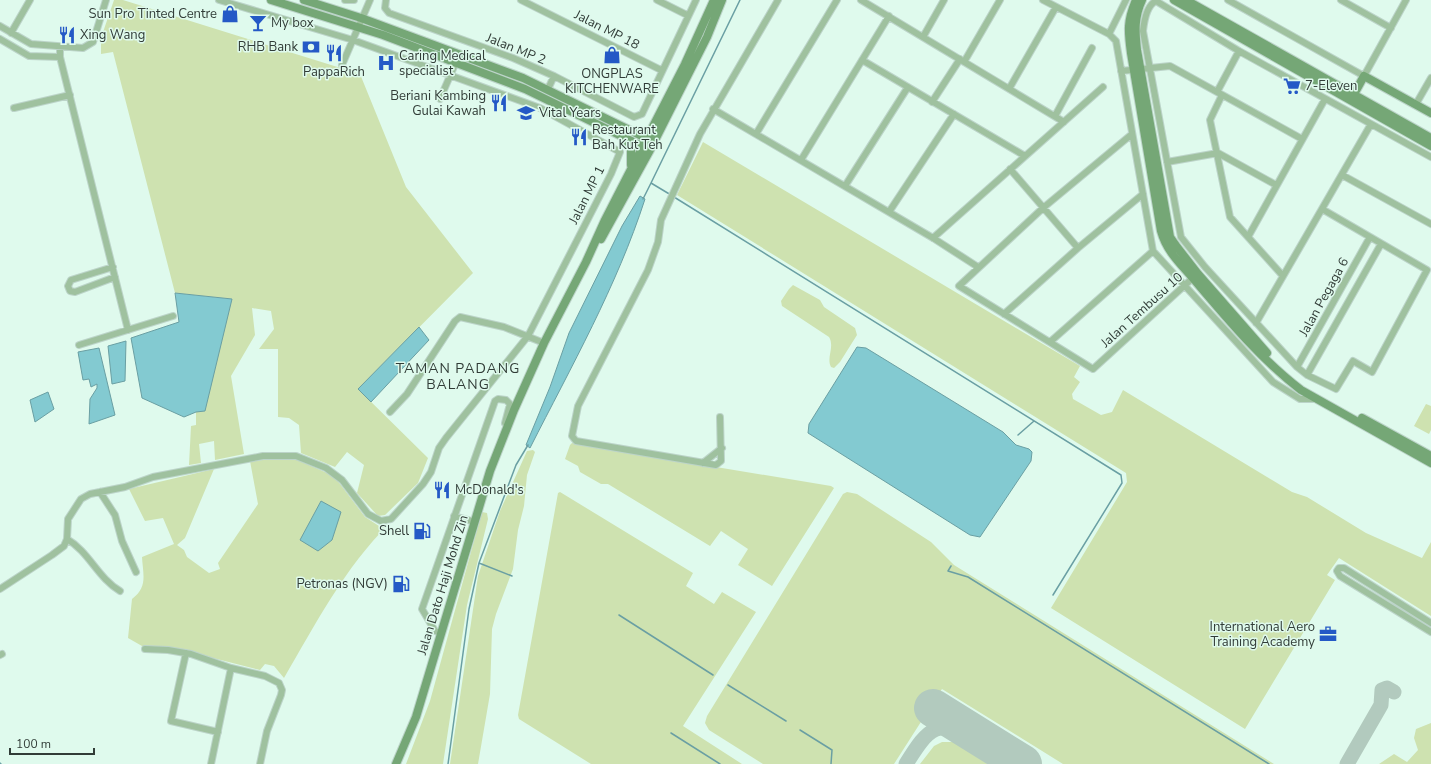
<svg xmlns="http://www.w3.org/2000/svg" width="1431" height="764" font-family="'Nunito Sans',sans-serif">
<rect width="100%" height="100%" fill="#dffaed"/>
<!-- green -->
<path fill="#cee2b0" d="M114 0H123L360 74 406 187 473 273 358 389 428 458 418 483 385 515 378 516 357 493 364 465 347 452 335 467 301 453 299 425 289 418 278 417V349H259L274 329 271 311 252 308 255 335 231 376 244 454 215 460 214 441 199 444 201 463 189 465 191 426 196 425V412L231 299 175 293 113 52 101 54V38Z
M703 142 1080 366 1074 377 1080 382 1072 394 1073 399 1101 415 1112 412 1123 390 1292 492 1307 497 1366 533 1422 558 1431 542V616L1339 558 1327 575 1335 580 1245 729 1051 608 1127 482 1126 473 677 195Z
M793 285 820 300 824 307 855 328 857 335 840 362 834 368 831 367C826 358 835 347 829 337L782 306 781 301 789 289Z
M1426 404 1431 406V430L1429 434 1414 426Z
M572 443 831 486 834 488 772 586 738 565 748 549 721 531 710 546 608 484H601L580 472 578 466 565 459 570 445Z
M533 450 535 452 527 475 524 506 518 530 513 569 496 614 492 629 490 694 478 764H450L478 576 500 511 527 451Z
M285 458 295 459 334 476 365 517 379 526 389 524C345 567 315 625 284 678L274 666 265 664 260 670 170 647 142 646 128 638 132 599C148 587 143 575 142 557L174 544 163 518 145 521 129 489 214 469 185 538 177 545 184 550 187 557 209 573 220 569 218 563 258 504 250 461Z
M560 492 693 573 686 586 714 604 722 592 756 612 683 726 742 764H591L519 719 518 715 558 493Z
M847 492 857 494 931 542 954 565 1274 764H1063L942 689 894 764H763L709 730 705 723 707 716 843 494Z
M482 512 487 513 488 519 467 605 443 764H406L430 701Z
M1431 723V764H1379L1394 754 1407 762 1418 750 1414 738 1416 729Z
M942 742H953L988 764H920L934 746Z"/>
<!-- water -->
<path fill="#83cad1" stroke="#6a9fa3" d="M640 196 645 199C617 286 571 367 530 448L526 445 550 387 569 333 622 226Z
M175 293 232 299 205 411 196 412 184 417 142 398 131 338 179 322Z
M419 327 429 340 371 402 358 389Z
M126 341 125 381 112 384 108 346Z
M857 347 866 348 1003 432 1016 445 1029 449 1032 452 1031 461 980 537 970 535 808 433 809 424Z
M99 348 115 415 89 424 90 399 97 388V384L91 387 89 379 83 380 78 352Z
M48 392 54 409 35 422 30 400Z
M321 501 341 512 332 540 318 551 300 540Z"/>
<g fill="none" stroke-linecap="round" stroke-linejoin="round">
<!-- stream -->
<path stroke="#6a9fa3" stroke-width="1.5" d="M671 195 651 183 740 0
M674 197 1121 475 1122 483 1053 595
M643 199 651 183
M1018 435 1034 421
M479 563 512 576
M951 566 948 571 968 577 1269 764
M619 615 713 675
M728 685 786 721
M800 730 832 750 831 764
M671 733 720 764
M0 763 1 764
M448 764 469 609 479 563 516 465 528 445"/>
<!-- taxiway -->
<path stroke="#b2cabe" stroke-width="15" d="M906 764C929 727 937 718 979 737
M1347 764 1381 705 1382 690 1387 688 1394 692"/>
<!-- runway -->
<path stroke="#b2cabe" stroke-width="38" d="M933 708 1023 764"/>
<!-- street casing -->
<g stroke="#bcd4c9" stroke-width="8">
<path id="street" d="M345 0H354
M386 0 385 8 389 13 513 58 554 76 634 117 642 114 696 0
M521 0 661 70
M657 0 687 15
M861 0 1064 122
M1043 0 1109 34 1116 41 1153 251 1273 382 1300 399H1317
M1228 0 1364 76 1406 0
M1341 0 1391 28
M0 26 31 44 83 48 93 42 106 0
M11 33 30 0
M1109 34 1126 0
M923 37 944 0
M0 39 29 56 60 57
M60 47V57L128 330
M862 60 1025 156
M964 62 1000 0
M342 65 370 0
M1121 71 1170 66 1302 139
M548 89 554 76
M1009 89 1056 7
M1217 92 1239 51
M1222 95 1210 120 1230 217 1283 276
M440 99 456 62
M932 102 960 59
M1416 104 1431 78
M14 108 70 95
M713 109 933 238 978 267
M1055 116 1092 48
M756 134 837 0
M1132 134 1043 208 959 286 1093 369 1196 275
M801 160 889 16
M1167 162 1218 153 1276 185
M1010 169 1078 248
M1342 175 1431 224
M845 186 908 87
M1322 209 1427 270 1372 372 1353 361 1336 389 1307 375 1297 367 1205 267 1181 237 1143 31C1144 22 1147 5 1156 1L1239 51 1431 157
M889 212 954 114
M1248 237 1325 99
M933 238 1103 87
M113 267 71 280 68 286 70 291 75 292 115 277
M1004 314 1078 248 1143 194
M1256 323 1371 124
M1050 342 1153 251
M79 345 173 316
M1297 367 1370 237
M1307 375 1381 244
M390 412 407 394 455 321 460 317 504 327 544 343
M720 417 721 461 716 465 576 441 572 436 578 406 648 270 658 242 661 220 700 134 778 0
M703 463 722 448
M100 492 115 515 122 541 136 572
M454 516 475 522
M67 539C89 552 98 578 120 591
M0 589 52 555 64 546 67 539 68 519 81 499 90 494 125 487 153 477 263 456H296L326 468 342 480 368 514 381 521 391 519 423 484 431 472 439 448 446 438 528 336 611 174 620 152 540 108 353 40 219 0
M1431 623 1344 568H1339L1337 571 1340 576 1431 632
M441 633 435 631 422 609 495 401 498 399 506 400 510 404 505 423
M145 649 168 650 191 654 231 668 265 676 279 683 282 690 281 695 267 731 260 764
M186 653 171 721 218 732
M0 655 2 654
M211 764 231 668"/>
</g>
<!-- secondary casing -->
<g stroke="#bcd4c9" stroke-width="10">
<path id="secondary" d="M271 0 383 35 525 89 650 150
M304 0 361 18 523 78 654 142
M1136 0C1127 21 1128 31 1131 53L1161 231C1167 253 1183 266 1197 283 1229 321 1262 360 1301 390L1431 463
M1142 0C1134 17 1135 32 1137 50L1170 237 1177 247 1198 274 1267 353
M1174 0 1431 146
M1186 0 1431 138
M1353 96 1364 76 1431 113
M624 140 631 149V165
M601 239 650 150 707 37 722 0
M1362 418 1431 456
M396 764 416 717 490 471 514 410 544 343 586 262 605 220 685 64 714 0"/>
</g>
<!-- street -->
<use href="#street" stroke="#9fc19f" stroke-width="6"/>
<!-- secondary -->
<use href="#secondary" stroke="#75a776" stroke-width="8"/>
</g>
<!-- icons -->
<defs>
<g id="shop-bare" transform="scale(1.38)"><path d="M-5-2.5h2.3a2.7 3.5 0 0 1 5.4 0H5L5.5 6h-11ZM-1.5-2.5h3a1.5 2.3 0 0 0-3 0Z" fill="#2459c6" stroke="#dffaed" stroke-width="2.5" paint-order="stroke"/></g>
<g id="bar-bare" transform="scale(1.38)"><path d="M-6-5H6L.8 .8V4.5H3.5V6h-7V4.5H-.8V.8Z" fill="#2459c6" stroke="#dffaed" stroke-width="2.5" paint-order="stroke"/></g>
<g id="restaurant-bare" transform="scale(1.38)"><path d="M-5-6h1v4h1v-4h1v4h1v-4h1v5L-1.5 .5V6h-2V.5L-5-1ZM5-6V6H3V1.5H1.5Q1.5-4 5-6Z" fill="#2459c6" stroke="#dffaed" stroke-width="2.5" paint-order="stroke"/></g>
<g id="bank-bare" transform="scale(1.38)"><path d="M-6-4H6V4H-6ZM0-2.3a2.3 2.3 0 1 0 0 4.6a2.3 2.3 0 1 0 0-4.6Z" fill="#2459c6" stroke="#dffaed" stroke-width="2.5" paint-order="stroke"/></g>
<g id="hospital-bare" transform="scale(1.38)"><path d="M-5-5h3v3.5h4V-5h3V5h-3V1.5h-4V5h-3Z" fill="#2459c6" stroke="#dffaed" stroke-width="2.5" paint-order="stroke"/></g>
<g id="supermarket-bare" transform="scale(1.38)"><path d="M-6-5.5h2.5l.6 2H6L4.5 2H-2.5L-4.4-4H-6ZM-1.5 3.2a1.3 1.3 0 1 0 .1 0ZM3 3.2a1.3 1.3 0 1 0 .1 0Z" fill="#2459c6" stroke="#dffaed" stroke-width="2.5" paint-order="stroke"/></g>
<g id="school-bare" transform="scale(1.38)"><path d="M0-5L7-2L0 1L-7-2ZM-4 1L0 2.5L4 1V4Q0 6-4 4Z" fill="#2459c6" stroke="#dffaed" stroke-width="2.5" paint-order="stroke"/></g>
<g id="fuel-bare" transform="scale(1.38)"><path d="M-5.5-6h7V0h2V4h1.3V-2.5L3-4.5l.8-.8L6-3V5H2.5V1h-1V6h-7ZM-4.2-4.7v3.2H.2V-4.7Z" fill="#2459c6" stroke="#dffaed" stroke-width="2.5" paint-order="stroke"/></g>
<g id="office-bare" transform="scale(1.38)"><path d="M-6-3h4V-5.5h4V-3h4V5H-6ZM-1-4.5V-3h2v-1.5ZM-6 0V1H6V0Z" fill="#2459c6" stroke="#dffaed" stroke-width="2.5" paint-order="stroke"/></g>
</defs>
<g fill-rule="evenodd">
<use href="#shop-bare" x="230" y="14"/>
<use href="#bar-bare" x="258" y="23"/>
<use href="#restaurant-bare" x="67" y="35"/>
<use href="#bank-bare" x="311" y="47"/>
<use href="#restaurant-bare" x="334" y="53"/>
<use href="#shop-bare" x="612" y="55"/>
<use href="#hospital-bare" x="386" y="63"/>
<use href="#supermarket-bare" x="1292" y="86"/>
<use href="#restaurant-bare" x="499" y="103"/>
<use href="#school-bare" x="526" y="113"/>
<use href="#restaurant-bare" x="579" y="137"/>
<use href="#restaurant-bare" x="442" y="490"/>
<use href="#fuel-bare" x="422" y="531"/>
<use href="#fuel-bare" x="401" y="584"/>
<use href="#office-bare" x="1328" y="634"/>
</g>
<g text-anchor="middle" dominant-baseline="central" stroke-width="3" stroke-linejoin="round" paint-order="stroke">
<!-- poi labels -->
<g font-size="13" fill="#313c37" stroke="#dffaed" text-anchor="start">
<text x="217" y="14" text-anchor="end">Sun Pro Tinted Centre</text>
<text x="271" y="23">My box</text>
<text x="80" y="35">Xing Wang</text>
<text x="298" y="47" text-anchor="end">RHB Bank</text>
<text x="399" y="56">Caring Medical<tspan x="399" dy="15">specialist</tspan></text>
<text x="334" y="72" text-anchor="middle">PappaRich</text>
<text x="612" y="74" text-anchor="middle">ONGPLAS<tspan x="612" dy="15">KITCHENWARE</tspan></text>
<text x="1305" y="86">7-Eleven</text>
<text x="486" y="96" text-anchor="end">Beriani Kambing<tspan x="486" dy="15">Gulai Kawah</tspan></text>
<text x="539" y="113">Vital Years</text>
<text x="592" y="130">Restaurant<tspan x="592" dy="15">Bah Kut Teh</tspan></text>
<text x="455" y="490">McDonald's</text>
<text x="409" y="531" text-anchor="end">Shell</text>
<text x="388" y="584" text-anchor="end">Petronas (NGV)</text>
<text x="1315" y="627" text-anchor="end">International Aero<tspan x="1315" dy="15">Training Academy</tspan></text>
</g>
<!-- street labels -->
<g font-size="13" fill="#313c37" stroke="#dffaed">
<text transform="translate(607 30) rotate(27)">Jalan MP 18</text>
<text transform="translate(516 49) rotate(22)">Jalan MP 2</text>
<text transform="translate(587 195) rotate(-63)">Jalan MP 1</text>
<text transform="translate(1324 297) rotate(-61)">Jalan Pegaga 6</text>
<text transform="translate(1142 310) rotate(-42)">Jalan Tembusu 10</text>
<text transform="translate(443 585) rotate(-73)">Jalan Dato Haji Mohd Zin</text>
</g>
<!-- neighbourhood labels -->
<g font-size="14" letter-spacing="1" fill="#313c37" stroke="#dffaed">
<text x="458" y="368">TAMAN PADANG<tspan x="458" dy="16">BALANG</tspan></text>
</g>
</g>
<!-- scale -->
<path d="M10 748v6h84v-6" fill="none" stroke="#313c37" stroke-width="2"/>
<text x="16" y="748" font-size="12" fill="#313c37" stroke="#dffaed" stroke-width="3" paint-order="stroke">100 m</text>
</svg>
